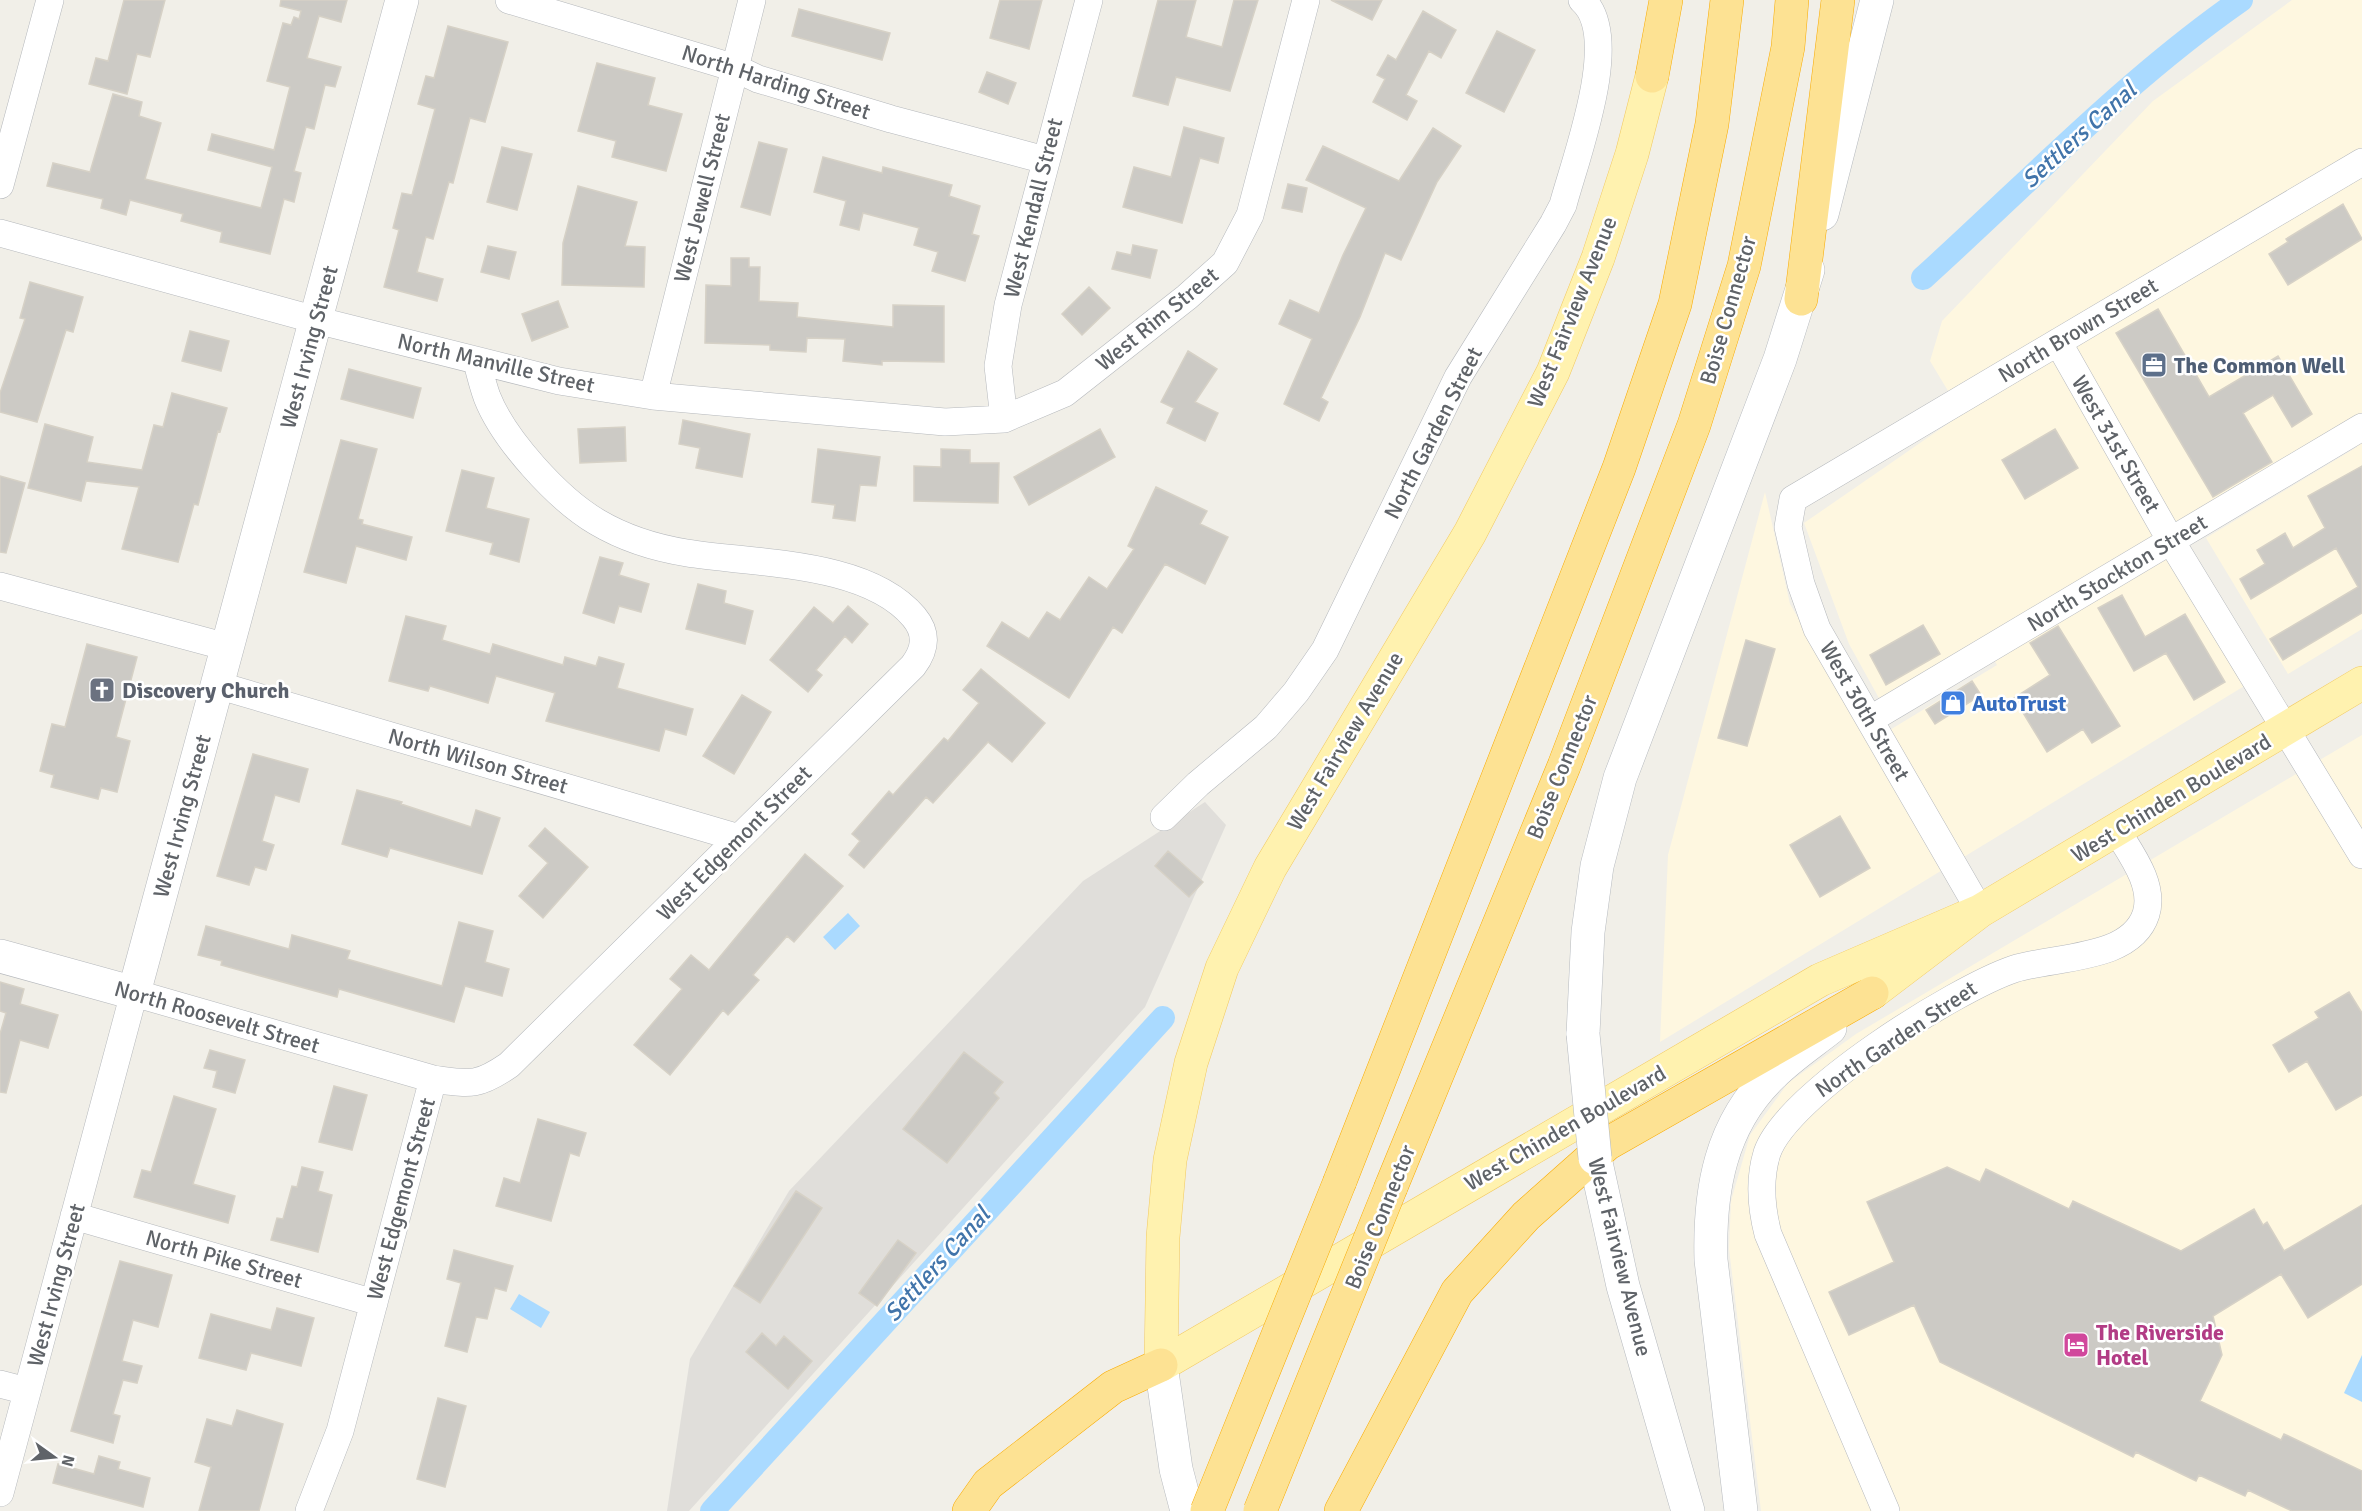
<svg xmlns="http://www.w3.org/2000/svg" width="2362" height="1511" font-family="Signika,sans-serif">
<rect width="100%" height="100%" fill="#f1efe8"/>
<!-- commercial -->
<path fill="#fef7e0" d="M2292 0H2362V629L2288 674 2206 538 2357 447 2345 425 2159 540 2246 685 1660 1042 1668 855 1765 492 1790 604 1870 742 1997 665 1984 642 1880 700 1849 644 1804 523 1962 414 1930 361 1942 321 2153 101Z
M2362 735V1511H1761L1729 1249 1731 1201 1750 1135 1788 1083 1856 1034Z"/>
<!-- industrial -->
<path fill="#e0deda" d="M1205 802 1226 825 1145 1007 689 1511H667L690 1359 789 1191 1083 881Z"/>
<!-- water -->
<path fill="#aadaff" d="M848 913 860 926 835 950 823 937Z
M519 1294 550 1312 541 1328 510 1309Z
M2362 1355V1402L2344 1393Z"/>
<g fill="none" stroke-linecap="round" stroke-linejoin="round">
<!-- canal -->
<path stroke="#aadaff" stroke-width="24" d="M1923 278C2027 184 2126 80 2241 0
M712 1511 1163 1018"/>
</g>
<!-- building -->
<path fill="#cccac5" stroke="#d6d1c6" stroke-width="1.5" d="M124 0H165L150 57 137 54 127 94 89 84 96 58 108 61Z
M281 0H347L341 22 319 16 307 58 341 67 335 87 325 85 314 129 306 127 294 171 301 173 294 202 284 199 270 254 220 242 222 232 181 221 183 214 130 200 126 215 101 208 103 199 47 186 53 163 90 172 113 94 142 102 139 116 161 123 145 179 261 208 272 167 208 150 212 134 274 150 290 87 267 81 283 23 291 25 294 17 299 19 301 11 280 6Z
M1000 0H1042L1029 49 990 38Z
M1158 0H1196L1186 37 1222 47 1234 0H1258L1230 91 1176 77 1168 105 1133 96Z
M1331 0H1382L1372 20Z
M799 9 890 33 882 60 792 36Z
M1423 11 1456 30 1441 58 1429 51 1406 95 1417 101 1407 120 1373 102 1385 79 1377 75 1388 55 1396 60Z
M448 26 508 42 485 122 470 118 453 183 449 182 433 239 426 237 417 272 443 279 437 301 384 287 399 230 393 228 402 193 412 195 435 109 418 104 426 76 434 78Z
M1497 31 1535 50 1504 112 1466 93Z
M597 63 655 78 648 105 682 114 666 171 612 157 616 141 578 131Z
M987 72 1016 83 1008 104 979 92Z
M1184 127 1224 138 1218 163 1200 158 1182 223 1123 207 1134 167 1171 177Z
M1433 128 1461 146 1437 182 1401 260 1385 253 1360 317 1321 398 1328 402 1319 421 1284 404 1312 339 1279 324 1290 300 1319 313 1343 255 1366 208 1306 180 1323 146 1399 181Z
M759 142 787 149 770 215 741 207Z
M502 147 532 154 517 210 487 202Z
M823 157 882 173 883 167 952 185 949 196 980 206 972 234 979 236 965 281 932 271 938 252 914 245 919 228 863 213 859 230 840 225 846 201 814 192Z
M1288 184 1307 188 1302 212 1282 208Z
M578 186 637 202 625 246 645 247 644 287 562 285 563 243Z
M2343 204 2362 239 2288 285 2269 254 2288 242 2286 239Z
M1133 245 1157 250 1150 278 1112 269 1117 252 1131 255Z
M488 246 516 252 509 279 481 272Z
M731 258H749V267H760L759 301 798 303 797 317 893 327V305L944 306V362L882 361V365L843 361 845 339 807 338 806 352 770 350V345L705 343 706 285 731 286Z
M30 282 83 297 73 332 66 330 37 422 0 412V393L25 319 20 318Z
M1089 287 1110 308 1082 335 1062 314Z
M558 301 568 327 532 341 522 314Z
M2158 309 2209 397 2278 356 2312 414 2292 427 2273 395 2243 413 2272 462 2213 497 2116 333Z
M190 331 229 341 221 371 182 361Z
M1188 351 1217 369 1195 402 1218 413 1205 441 1167 423 1174 408 1161 402Z
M349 369 421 388 413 418 341 399Z
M172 393 227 408 220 432 218 431 198 505 194 504 178 562 122 549 139 487 86 481 81 501 28 488 45 424 93 437 87 462 142 470 154 425 163 427Z
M683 420 750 434 742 477 696 468 700 448 679 444Z
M625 427 626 461 580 463 578 429Z
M1100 429 1115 457 1029 505 1014 477Z
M2055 429 2078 468 2025 499 2002 460Z
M341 440 377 449 358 519 363 520 362 524 412 537 406 560 356 546 346 583 304 572Z
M818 449 880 457 876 486 860 485 855 521 833 518 835 505 812 502Z
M941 449 970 450V463H999L998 503 914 501V466L941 467Z
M2362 466V613L2283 660 2270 639 2358 587 2336 548 2251 599 2240 579 2265 564 2257 550 2285 533 2293 548 2325 528 2308 496Z
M462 470 494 478 486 508 529 519 519 562 490 554 493 543 446 531Z
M0 476 25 483 6 553 0 552Z
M1156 487 1207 511 1200 524 1228 537 1205 584 1165 564 1122 633 1113 627 1069 698 987 646 1002 622 1029 639 1047 612 1060 620 1089 577 1107 589 1134 549 1128 546Z
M600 557 623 563 619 575 649 584 641 612 619 606 614 623 583 613Z
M698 584 726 591 724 603 753 611 745 644 686 629Z
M2122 595 2145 637 2185 614 2225 682 2194 700 2166 653 2134 671 2098 608Z
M848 606 868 624 852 643 845 636 816 670 822 675 808 692 770 660 814 607 833 623Z
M406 616 446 626 442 640 490 654 493 644 563 665 565 657 596 666 599 657 624 664 617 688 693 709 686 735 665 729 659 751 546 721 555 693 496 676 488 703 430 686 428 691 389 681Z
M1923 625 1940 654 1886 685 1870 655Z
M2058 626 2120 726 2092 743 2083 729 2047 752 2014 698 2050 675 2030 643Z
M1746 640 1775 649 1747 746 1718 738Z
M87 644 137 657 116 737 130 741 117 792 101 788 98 799 51 787 54 775 40 771 52 724 65 727Z
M981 669 1045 723 1012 762 988 742 933 803 926 797 864 868 849 855 860 841 852 834 889 791 893 795 944 738 948 741 979 703 963 690Z
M1972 681 1981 695 1935 724 1926 710Z
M742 695 771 712 734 774 703 756Z
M253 754 308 769 299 802 275 795 262 841 274 845 266 870 255 867 249 885 217 876Z
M357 790 402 802 401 804 471 827 476 810 500 818 482 874 390 848 387 857 342 844Z
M1840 816 1870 868 1820 897 1790 845Z
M545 828 588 867 543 918 519 896 548 863 529 846Z
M1168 851 1203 882 1189 897 1155 866Z
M805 854 843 886 794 942 787 936 753 975 759 980 728 1015 723 1010 670 1075 634 1045 682 989 670 979 691 955 709 970Z
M459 922 493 931 485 962 509 969 502 996 465 986 454 1022 339 989 337 997 221 965 222 961 198 955 206 926 289 949 292 935 350 951 347 959 442 986Z
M0 982 24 989 20 1004 58 1015 48 1048 20 1040 6 1093 0 1092V1034L6 1013 0 1011Z
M2349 992 2362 1013V1095L2336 1110 2307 1061 2289 1072 2273 1045 2319 1018 2315 1012Z
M210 1050 245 1060 235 1093 213 1087 217 1071 204 1068Z
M964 1052 1003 1082 994 1093 999 1098 947 1163 903 1129Z
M334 1086 367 1095 352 1150 319 1142Z
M174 1096 216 1109 193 1184 235 1196 228 1223 134 1197 142 1170 151 1172Z
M538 1119 586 1133 579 1156 570 1153 551 1221 496 1206 504 1178 520 1183Z
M302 1167 323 1172 318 1191 332 1195 318 1252 271 1240 277 1218 283 1219 292 1186 297 1187Z
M1947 1167 1980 1182 1986 1169 2069 1209 2073 1201 2181 1251 2254 1209 2263 1225 2267 1222 2284 1251 2362 1205V1284L2308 1318 2281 1274 2213 1316 2222 1355 2200 1401 2281 1440 2284 1434 2362 1471V1511H2292L2248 1490 2245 1496 2199 1475 2196 1481 2136 1452 2133 1457 1940 1362 1914 1305 1849 1335 1829 1292 1894 1262 1867 1202Z
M796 1191 822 1208 760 1303 734 1286Z
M898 1240 916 1253 877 1306 859 1293Z
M454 1250 513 1266 506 1291 495 1288 487 1319 476 1317 467 1352 445 1346 461 1283 447 1279Z
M120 1261 172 1275 158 1327 133 1320 122 1361 142 1366 137 1383 123 1380 113 1414 120 1416 113 1443 71 1431Z
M277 1308 314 1318 301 1366 251 1353 246 1370 199 1358 211 1314 271 1330Z
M762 1333 776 1346 784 1336 812 1361 788 1389 746 1352Z
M438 1398 466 1406 445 1487 417 1479Z
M237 1410 283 1424 259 1511H199L211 1467 195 1462 207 1419 232 1426Z
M99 1456 120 1462 118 1469 150 1478 143 1507 53 1483 58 1464 94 1474Z"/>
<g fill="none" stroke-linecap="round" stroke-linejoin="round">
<!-- minor casing -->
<g stroke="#b5b8bc" stroke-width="28">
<path id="minor" d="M509 0 735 68 758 79 891 119 1045 160
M0 185 50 0
M0 233 316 320 559 381 653 396 945 422 1004 419 1065 393 1187 297 1225 263 1250 215 1306 0
M2058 342 2171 541 2362 855
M653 396 752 0
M1004 419 998 366 1008 305 1089 0
M0 586 227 647
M217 685 739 838
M1871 719 2362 427
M1164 817 1198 784 1266 727 1296 692 1325 650 1458 377 1553 224 1563 205C1575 159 1623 36 1582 0
M1980 911 1817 629 1801 584 1788 527 1793 499 2362 162
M74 1216 374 1303
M0 1384 27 1391
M0 1493 134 993 433 1079
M309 1511 340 1431 433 1079C470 1084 477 1087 509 1065L913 666C925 650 928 634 914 617 867 561 756 564 687 553 656 548 624 538 597 522 558 499 504 440 487 397 483 386 480 374 477 362
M1886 1511 1768 1234C1761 1207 1759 1179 1767 1153 1787 1094 1955 989 2014 969 2054 956 2131 961 2146 914 2155 885 2131 854 2117 831"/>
</g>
<!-- tertiary casing -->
<g stroke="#b5b8bc" stroke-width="34">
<path id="tertiary" d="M0 956 134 993 402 0"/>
</g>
<!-- secondary casing -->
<g stroke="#b6babf" stroke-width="34">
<path id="secondary" d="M1822 214 1877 0
M1583 1034 1588 932 1597 866 1620 778 1780 359 1808 270
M1595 1158 1623 1286 1688 1511
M1161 1365 1176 1469 1187 1511
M1741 1511 1711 1260C1709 1191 1720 1124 1773 1074 1790 1057 1811 1043 1830 1028"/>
</g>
<!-- primary casing -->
<g stroke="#f2c960" stroke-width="34">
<path id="primary" d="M1872 993 1980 911 2362 683
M1161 1365 1163 1237 1170 1160 1191 1063 1222 968 1270 868 1470 533 1553 372 1598 258 1632 154 1652 76
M1161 1365 1820 980 1980 911"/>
</g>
<!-- motorway casing -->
<g stroke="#f9ab00" stroke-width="34">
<path id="motorway" d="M1652 76 1666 0
M1801 299 1838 0
M1340 1181 1619 468 1675 304 1712 124 1727 0
M1391 1187 1564 766 1694 425 1744 266 1788 47 1792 0
M969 1511 988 1484 1113 1387 1161 1365
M1341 1511 1457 1292 1526 1216 1607 1144 1872 993"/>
</g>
<!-- minor -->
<use href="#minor" stroke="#fff" stroke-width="27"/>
<!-- tertiary -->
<use href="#tertiary" stroke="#fff" stroke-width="33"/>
<!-- secondary -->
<use href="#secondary" stroke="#fff" stroke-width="33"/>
<!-- primary -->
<use href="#primary" stroke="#fff2af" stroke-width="33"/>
<!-- motorway -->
<use href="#motorway" stroke="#fde293" stroke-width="33"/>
<!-- secondary-bridge casing -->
<g stroke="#b6babf" stroke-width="34" stroke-linecap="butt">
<path id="secondary-bridge" d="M1583 1034 1595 1158"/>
</g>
<!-- motorway-bridge casing -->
<g stroke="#f9ab00" stroke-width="34" stroke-linecap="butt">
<path id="motorway-bridge" d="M1207 1511 1340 1181
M1260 1511 1391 1187"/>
</g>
<!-- secondary-bridge -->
<use href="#secondary-bridge" stroke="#fff" stroke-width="33"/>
<!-- motorway-bridge -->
<use href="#motorway-bridge" stroke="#fde293" stroke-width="33"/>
</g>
<!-- icons -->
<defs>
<g id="office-square" transform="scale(1.35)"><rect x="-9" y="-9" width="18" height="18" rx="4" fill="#5c6f8a" stroke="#fff"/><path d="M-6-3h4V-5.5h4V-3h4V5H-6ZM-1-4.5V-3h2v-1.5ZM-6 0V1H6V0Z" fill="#fff"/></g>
<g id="church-square" transform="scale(1.35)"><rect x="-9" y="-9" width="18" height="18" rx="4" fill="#6b7280" stroke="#fff"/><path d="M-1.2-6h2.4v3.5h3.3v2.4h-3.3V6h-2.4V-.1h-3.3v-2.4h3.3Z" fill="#fff"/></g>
<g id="shop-square" transform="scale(1.35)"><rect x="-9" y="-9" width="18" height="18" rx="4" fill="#3f7fe0" stroke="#fff"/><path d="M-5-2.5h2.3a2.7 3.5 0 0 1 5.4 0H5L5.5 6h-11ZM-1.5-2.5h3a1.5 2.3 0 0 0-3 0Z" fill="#fff"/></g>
<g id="hotel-square" transform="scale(1.35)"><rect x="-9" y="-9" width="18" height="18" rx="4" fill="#d1479c" stroke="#fff"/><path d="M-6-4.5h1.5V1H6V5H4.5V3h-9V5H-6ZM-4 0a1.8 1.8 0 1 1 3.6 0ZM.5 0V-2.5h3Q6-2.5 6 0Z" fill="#fff"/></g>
</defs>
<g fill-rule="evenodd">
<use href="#office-square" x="2154" y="365"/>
<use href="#church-square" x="102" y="690"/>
<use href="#shop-square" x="1953" y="703"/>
<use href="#hotel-square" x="2076" y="1345"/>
</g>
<g text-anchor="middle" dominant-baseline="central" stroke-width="5" stroke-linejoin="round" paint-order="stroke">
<!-- street labels -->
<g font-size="22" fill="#5f6368" stroke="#fff">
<text transform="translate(776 82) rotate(18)">North Harding Street</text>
<text transform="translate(702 198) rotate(-76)">West Jewell Street</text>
<text transform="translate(1033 208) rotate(-76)">West Kendall Street</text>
<text transform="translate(1728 310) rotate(-74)">Boise Connector</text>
<text transform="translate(1572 312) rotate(-68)">West Fairview Avenue</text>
<text transform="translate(1157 319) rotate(-39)">West Rim Street</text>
<text transform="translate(2078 330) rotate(-31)">North Brown Street</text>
<text transform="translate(309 347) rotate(-75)">West Irving Street</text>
<text transform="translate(496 363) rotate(13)">North Manville Street</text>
<text transform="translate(1433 433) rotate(-63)">North Garden Street</text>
<text transform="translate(2116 444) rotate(60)">West 31st Street</text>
<text transform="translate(2117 573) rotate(-31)">North Stockton Street</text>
<text transform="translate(1865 711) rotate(60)">West 30th Street</text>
<text transform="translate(1345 741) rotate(-59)">West Fairview Avenue</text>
<text transform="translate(478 761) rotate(16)">North Wilson Street</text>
<text transform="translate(1562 767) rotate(-68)">Boise Connector</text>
<text transform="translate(2171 798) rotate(-31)">West Chinden Boulevard</text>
<text transform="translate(182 816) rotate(-75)">West Irving Street</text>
<text transform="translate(734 843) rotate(-45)">West Edgemont Street</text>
<text transform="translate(217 1017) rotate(16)">North Roosevelt Street</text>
<text transform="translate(1896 1039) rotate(-34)">North Garden Street</text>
<text transform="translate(1565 1128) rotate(-30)">West Chinden Boulevard</text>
<text transform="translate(401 1199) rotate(-75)">West Edgemont Street</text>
<text transform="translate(1380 1217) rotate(-68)">Boise Connector</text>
<text transform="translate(1620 1257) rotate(76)">West Fairview Avenue</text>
<text transform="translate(224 1259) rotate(16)">North Pike Street</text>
<text transform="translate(56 1285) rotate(-75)">West Irving Street</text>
</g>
<!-- service labels -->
<g font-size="22" font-weight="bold" fill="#4e5e75" stroke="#fff" text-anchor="start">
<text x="2174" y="365">The Common Well</text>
</g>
<!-- worship labels -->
<g font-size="22" font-weight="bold" fill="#5b616d" stroke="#fff" text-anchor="start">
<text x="122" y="690">Discovery Church</text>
</g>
<!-- shop labels -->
<g font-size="22" font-weight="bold" fill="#366cbe" stroke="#fff" text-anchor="start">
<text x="1972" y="703">AutoTrust</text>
</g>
<!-- hotel labels -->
<g font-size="22" font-weight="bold" fill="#b23c85" stroke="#fff" text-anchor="start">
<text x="2096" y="1332">The Riverside<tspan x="2096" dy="25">Hotel</tspan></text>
</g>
<!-- water labels -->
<g font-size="24" font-style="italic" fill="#4174aa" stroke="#fff">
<text transform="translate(2079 135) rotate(-42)">Settlers Canal</text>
<text transform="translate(937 1264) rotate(-48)">Settlers Canal</text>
</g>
</g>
<!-- north arrow -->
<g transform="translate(54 1457) rotate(105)" stroke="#ffffff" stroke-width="4.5" paint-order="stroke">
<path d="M0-4.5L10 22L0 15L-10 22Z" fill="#5f6368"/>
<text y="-9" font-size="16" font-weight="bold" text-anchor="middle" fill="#5f6368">N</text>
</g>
</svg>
